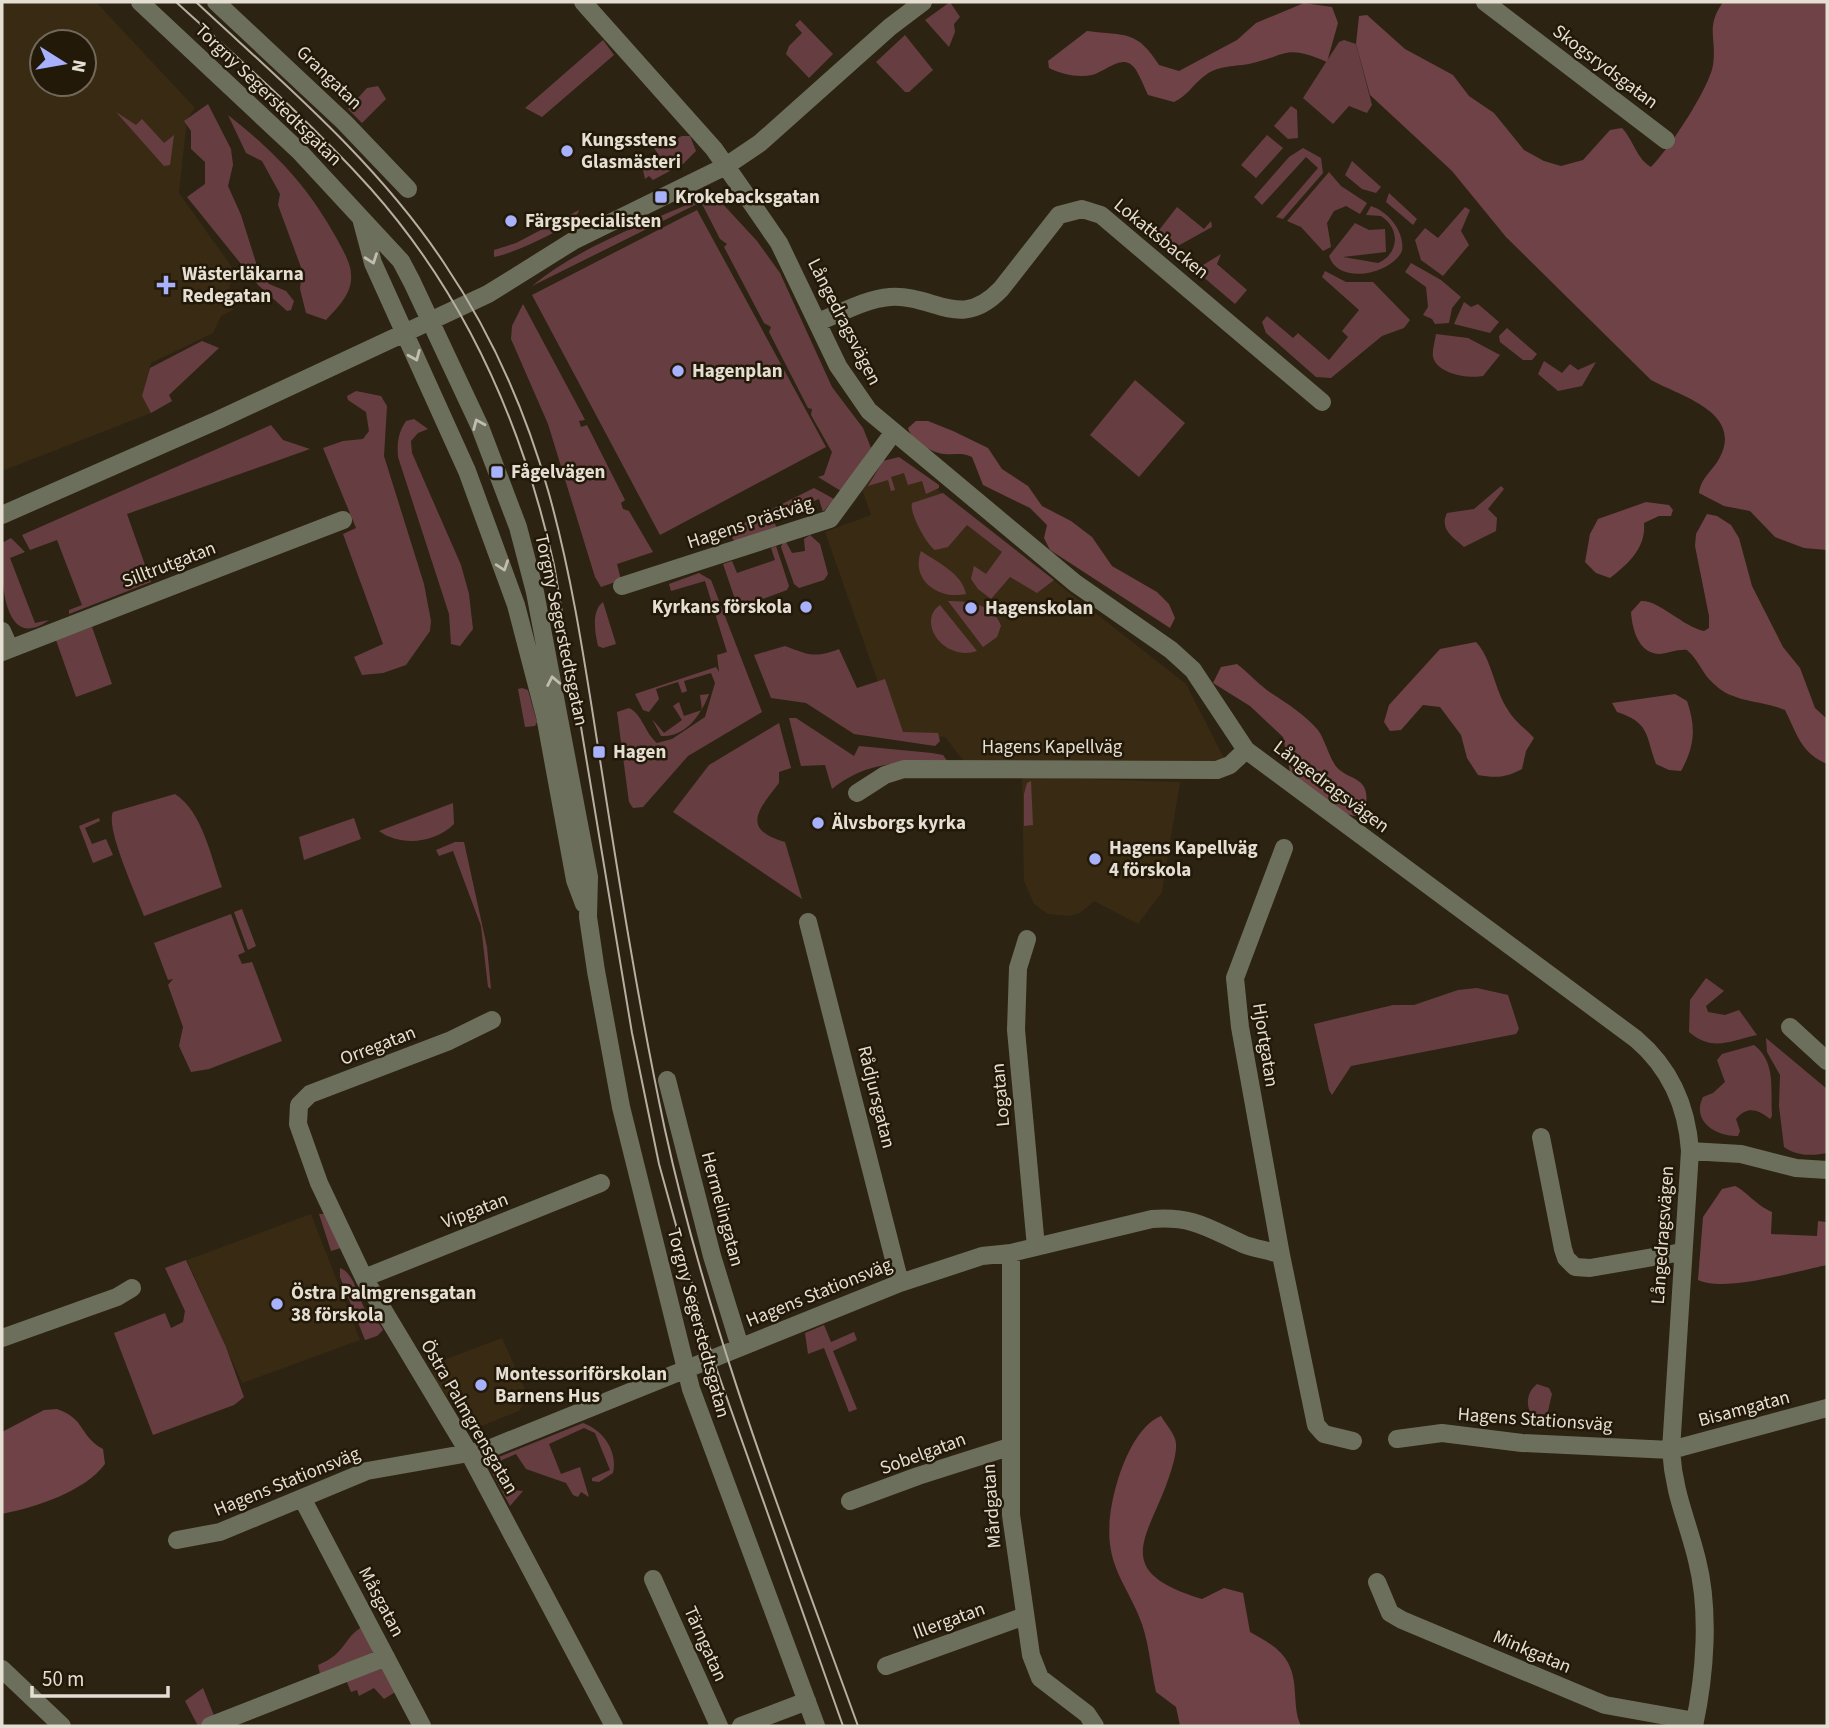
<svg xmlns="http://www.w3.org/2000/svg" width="1829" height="1728" font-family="'Source Sans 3',sans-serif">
<rect width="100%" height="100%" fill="#2d2312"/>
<!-- built -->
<path fill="#392b13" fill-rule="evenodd" d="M2 2H96L195 108 187 119 179 193 234 270 227 297 233 310 221 316 213 333 151 363 142 396 151 413 2 471ZM42 42H84V84H42Z
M902 462 1186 684 1224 758 1220 763 963 760 945 737 897 736 825 532 871 515 860 484Z
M1022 777 1180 782 1162 892 1138 924 1094 901 1080 913 1070 916 1048 914 1034 904 1024 881Z
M311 1214 360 1340 242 1383 187 1260Z
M502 1338 525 1389V1401L519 1411 476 1428 468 1426 436 1381 430 1365Z"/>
<!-- green -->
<path fill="#663e42" d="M950 2 960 17 954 24 955 32 949 47 925 20Z
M800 20 833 54 809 78 786 54 789 46 802 33 795 25Z
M905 35 933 70 909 92H905L876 62Z
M603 40 614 55 542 117 525 108Z
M1344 40 1356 44 1372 105 1367 113 1349 106 1333 124 1303 98 1339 42Z
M378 86 386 99 362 123 348 109 367 88Z
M208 104 231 149 233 165 228 186 241 215 259 272 269 284 286 291 294 301 291 310 287 311 258 285 187 197 205 184V162L191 149V131L184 121Z
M1291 106 1297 110 1298 138 1288 139 1274 126Z
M116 112 136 125 142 119 164 143 174 135 170 165 164 166Z
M228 115C276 153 307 185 337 239 342 249 351 263 351 274 353 293 338 307 326 320L306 313 300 289 302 270 278 205 280 194 262 161 246 153Z
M1267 135 1283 148 1256 178 1241 165Z
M682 136H690L696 151 683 164 653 180 649 176 645 179 640 156 647 166 660 157 654 148Z
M1303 148 1321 158 1323 173 1283 219 1276 217 1318 168 1306 157 1262 205 1254 197 1289 157Z
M1352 161 1381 187 1376 193 1362 189 1345 175Z
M1329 172 1341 186 1367 203 1360 214 1346 206 1334 211 1327 223 1331 247 1323 251 1301 227 1287 221Z
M1389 193 1417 219 1413 225 1386 202Z
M709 197 720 201 757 241 780 273 832 387 863 428 871 448 841 491 818 477 824 475 832 452 811 415 812 409 808 408 769 332 771 327 764 323 724 247 727 244 720 239 701 202 532 286C579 247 644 224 700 199Z
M1371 206C1389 212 1405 232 1402 251 1391 274 1339 286 1329 256L1355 223 1369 230 1385 229 1386 252 1343 257 1378 263C1399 254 1401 229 1381 216L1366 215Z
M1177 207 1204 229 1211 221 1212 227 1167 252 1153 238Z
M1465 207 1470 210 1461 231 1469 245 1443 276 1421 260 1415 240 1425 228 1438 238Z
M579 210C577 226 510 255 494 257V250L516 243Z
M697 210 826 447 660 535 532 295Z
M1221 254 1217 264 1247 290 1235 304 1195 270Z
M1411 263 1441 280 1461 297 1452 308 1449 323 1435 324 1432 319 1423 315 1428 307 1426 287 1405 272Z
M1325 271 1346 282H1373L1410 320 1404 328 1382 336 1331 378 1316 377 1266 333 1262 322 1267 316 1293 338 1298 333 1329 360 1348 337 1342 331 1359 310 1322 277Z
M1464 302 1471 307 1478 304 1499 322 1490 333 1454 324Z
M523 304 582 414 585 420 579 421 581 427 587 425 625 500 621 503 623 509 629 511 653 552 617 564 621 580 601 587 595 577 548 424 511 339 512 326Z
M1507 328 1537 354 1532 360H1523L1500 342 1499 336Z
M1436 334 1468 338 1500 355 1483 376C1469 379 1437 374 1433 357 1432 350 1435 341 1436 334Z
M202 341 219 348 169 395 172 401 151 413 142 396 150 368Z
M1544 361 1562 373 1570 364 1578 370 1596 362 1582 386 1558 391 1538 374Z
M1135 380 1185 423 1139 477 1090 435Z
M356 391 381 396 387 406 384 456 424 584 431 621 430 631 406 665 383 673 362 675 354 657 383 644 343 534 356 528 323 448 343 441 363 439 369 431 366 412 348 400 347 396Z
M414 419 428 429 418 433 411 441 412 453 461 565 469 594 473 629 460 646 451 644 449 614 398 457C397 443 398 433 406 421Z
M271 425 283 440 310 449 127 514 151 582 69 614V610L82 605 57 540 30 550 22 535Z
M899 457 939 485V488L926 494 922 481 908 485 904 473 891 477 895 490 891 491 888 480 868 486 883 461Z
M1501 486 1504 489 1488 509 1497 518 1496 531 1464 547C1453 537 1439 529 1447 513L1474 509Z
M814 488 834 499 823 512 819 499 772 518 777 528 735 542 730 535V530Z
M943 493 1054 580 1037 593 1010 577 991 599 978 589 971 579 974 566 986 574 1002 552 967 525 948 547 935 550C926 544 909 512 912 503Z
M810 535 820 544 828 574 824 580 799 588 794 584 781 547 783 542H786L792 553 805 551 804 539Z
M11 538 25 552 10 558 35 623 49 620C43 625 32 630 24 628 0 620 2 566 2 543Z
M776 546 789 586 787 590 738 608 723 564 732 561 737 573 775 560 771 548Z
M921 551C938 563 962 573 966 594 940 600 910 581 921 551Z
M699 573 711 580 762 712 688 756 643 807 633 808 629 802 617 712 629 708C642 714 645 733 657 743L672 739 705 717 715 683 711 673 684 681 687 691 682 693 678 682 656 689 659 699 649 712 643 710 635 694 716 667 719 672 717 655 727 652 705 581 671 591 669 584Z
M948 601C968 601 994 604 1001 626L997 637 983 647Z
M603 602 616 644 603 648 598 646C595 633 591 611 603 602Z
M940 605 977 651C944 662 916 622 940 605Z
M92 627 112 684 76 697 56 640Z
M785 646C807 654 814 659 839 649L857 688 885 679 903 732 938 733 940 741 935 746 854 734 806 703 771 698 754 655Z
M522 688 528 690 537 722 535 726 525 727 518 689Z
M709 694C702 713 686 738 661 736L652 719 664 733 682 720 673 706 679 702 684 716 702 710 700 695Z
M789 718H796L854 756 859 746 932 753 943 755 948 762C904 762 868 760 832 789L825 765 801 766Z
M779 723 791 768 779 772V783C760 808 739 829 785 842L802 899 673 812 709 765Z
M1031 781 1033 825 1024 826V794L1027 783Z
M175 794C203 812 211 858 222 887L144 916C137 896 105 828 113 812Z
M453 803 454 824C435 843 401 847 379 831Z
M99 818 100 821 85 828 92 844 106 839 113 855 93 863 79 826Z
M354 818 361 839 304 860 299 837Z
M455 842H464L487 947 491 989 488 987 481 926 453 851 439 856 436 850Z
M242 909 256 946 248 950 234 912Z
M231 914 245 952 238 955 242 964 252 962 254 967 282 1041 209 1069 191 1072 179 1046 183 1027 168 985 173 979 168 980 154 943Z
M1706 978 1724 991 1706 1006 1708 1012 1725 1015 1739 1010 1757 1035C1729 1041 1713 1052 1689 1032L1690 1000Z
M1477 988 1508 995 1519 1029 1516 1034 1351 1066 1332 1095 1329 1090 1314 1024 1393 1005H1414L1458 990Z
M1766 1038 1827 1089V1153C1812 1156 1796 1156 1784 1147L1779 1106 1780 1075 1767 1052Z
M1754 1045C1777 1063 1770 1090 1772 1116L1770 1119C1757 1109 1747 1106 1736 1119L1740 1131 1738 1136C1716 1137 1691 1121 1703 1097L1713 1093 1725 1082 1717 1060 1722 1054Z
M319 1214H324L341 1248 331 1251Z
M186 1260 226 1347 244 1397 234 1405 153 1435 114 1333 165 1313 171 1328 183 1322 185 1311 165 1268Z
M340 1268C355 1273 358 1300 367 1312 372 1319 379 1321 383 1330L377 1336 365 1340 340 1277Z
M824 1325 831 1342 854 1332 857 1340 833 1351 857 1409 849 1412 824 1348 808 1354 805 1333Z
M1537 1384 1549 1388 1552 1394 1548 1411 1540 1418 1532 1415C1525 1405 1527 1392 1537 1384Z
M583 1423C603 1430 618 1451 613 1473L599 1482 592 1481V1478L610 1470 595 1433 584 1428 549 1444 561 1474 580 1467 589 1497 581 1492 578 1497 573 1495 566 1483 526 1469 516 1454 502 1460 496 1468 509 1490 523 1491 510 1506 490 1469 494 1459Z
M362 1627 374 1652 320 1674 318 1665C347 1653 342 1639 362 1627Z
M378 1667 385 1669 397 1691 384 1699 374 1688 359 1696 357 1690 351 1692 346 1680Z
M203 1688 215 1718 198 1726 185 1701Z"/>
<!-- forest -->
<path fill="#6e4246" d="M1723 2H1827V550L1804 548 1775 537 1750 511 1724 506 1699 493C1701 477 1713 471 1720 457 1743 412 1680 396 1651 380L1506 237 1452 171 1370 95 1356 44 1359 16 1367 15 1405 49 1453 75 1469 96 1494 113 1524 150 1544 161 1561 166 1583 160 1610 130 1622 128C1634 141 1636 158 1651 167 1669 149 1709 89 1713 65 1717 37 1705 28 1723 2Z
M1304 3 1332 7 1338 23 1327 62C1284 43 1287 56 1249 64 1231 67 1218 65 1203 77 1192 86 1187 96 1174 102L1148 95C1144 87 1141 78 1136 70 1124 51 1107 71 1092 75 1078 78 1061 74 1049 68L1048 61 1087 31C1126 36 1137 30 1159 65L1179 71 1237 40 1256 23Z
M916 421H928L953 431 988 448 1002 469 1028 486 1042 506 1071 521 1092 537 1112 566 1157 592 1169 604 1175 618 1170 628 1050 550 1044 538 1047 525 1030 508 983 485 972 457C961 452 956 455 944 454 932 453 911 440 908 428Z
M1646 502 1669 505 1673 510 1671 516H1659L1644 523C1646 548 1629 563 1610 578L1596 573 1585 562 1590 534 1598 519Z
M1707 514 1717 516 1731 525 1739 538 1752 586 1783 647 1800 668 1815 708 1827 719V764C1801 753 1797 734 1785 710 1761 700 1733 703 1714 684 1702 674 1699 660 1687 650 1678 649 1669 653 1660 654 1638 654 1632 628 1631 612L1641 601C1659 600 1682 626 1704 631L1709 628V616L1695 546 1696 534Z
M1476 642C1492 659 1494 689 1508 710 1514 721 1526 729 1534 738L1526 751 1522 769C1506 778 1495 778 1478 775L1467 758 1461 735 1440 707 1423 705 1401 730 1390 731 1384 722 1389 705 1440 649Z
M1237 664C1249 673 1259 685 1271 693 1288 704 1304 714 1318 730 1325 740 1328 754 1335 765 1347 782 1373 774 1365 809L1355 816 1345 814 1290 772 1283 737 1250 706 1213 683 1221 667Z
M1675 694 1687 701C1696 727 1695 746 1681 771L1669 770 1656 764C1645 734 1650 723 1617 712L1612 703Z
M1735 1186C1749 1193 1754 1204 1772 1212L1771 1234 1817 1236 1818 1221 1826 1222 1827 1265C1797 1271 1725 1293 1698 1280L1703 1217 1722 1189Z
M57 1409C86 1419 79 1436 103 1449L105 1464C84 1492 36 1507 2 1514V1432L44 1410Z
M1161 1416C1165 1423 1173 1432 1175 1439 1178 1447 1174 1462 1171 1471 1151 1536 1106 1570 1202 1599L1224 1588 1243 1593 1250 1632C1280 1648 1294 1659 1295 1694 1296 1707 1296 1715 1301 1726H1180L1176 1707 1156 1692C1150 1666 1149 1638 1138 1614 1128 1590 1113 1571 1110 1544 1105 1509 1126 1430 1161 1416Z"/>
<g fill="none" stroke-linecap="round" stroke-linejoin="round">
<!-- minor -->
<path stroke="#6d6f5d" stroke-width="18" d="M140 2 299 151 401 261 412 282 480 427 518 527 535 592 589 877 588 917 596 971 621 1107 691 1389 816 1726
M216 2 344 122 408 189
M583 2 714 149 746 195 779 243 838 366 869 411 1075 583 1171 650 1193 670 1246 750 1636 1039C1670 1068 1687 1106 1690 1151L1671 1450C1674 1495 1687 1519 1697 1560 1710 1611 1705 1675 1694 1726
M1485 2 1666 140
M362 222 373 263 467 471 516 605 545 716 575 880 584 904
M818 322C841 313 865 299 890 297 935 294 960 332 1001 289L1059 215 1082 209 1101 215 1322 402
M2 515 218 420 488 294 573 241 726 166 760 143 890 27 923 2
M622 586 830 519 893 433
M2 631 10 649
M2 652 343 520
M857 793 885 775 904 769 1217 770 1230 765 1246 750
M808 922 900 1283
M1027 939 1018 968 1016 1030 1036 1247
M492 1020 449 1041 310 1094 299 1105 298 1124 319 1183 364 1278 469 1453 614 1726
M1790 1027 1827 1061
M667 1080 712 1256 740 1347
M1541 1137 1563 1249 1566 1258 1575 1267 1590 1268 1682 1252
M1690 1151 1741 1154 1796 1168 1827 1170
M1011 1253V1515L1031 1655 1040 1678 1087 1714 1095 1726
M1281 1255 1240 1027 1235 978 1284 848
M364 1278 601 1183
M2 1338 117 1297 132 1288
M1397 1439 1442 1433 1522 1443 1671 1450 1827 1408
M302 1498 422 1726
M850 1501 918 1476 1009 1447
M177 1540 220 1532 367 1471 486 1450 900 1283 982 1256 1011 1253 1152 1219C1193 1216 1208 1228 1243 1244 1255 1249 1269 1250 1281 1255L1316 1425 1324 1434 1353 1441
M653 1579 719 1726
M1377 1582 1390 1613 1402 1620 1605 1705 1695 1721
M886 1666 1025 1616
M2 1669 62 1726
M210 1726 386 1657
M741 1726 807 1701"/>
<!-- tram -->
<path stroke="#b7afa2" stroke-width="2" d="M176 2C242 62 311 122 371 189 466 296 523 426 554 565L632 1033 659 1164 713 1359 843 1726
M196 2C284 84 377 162 444 263 548 417 570 568 598 747 618 875 638 1003 665 1130 710 1335 787 1530 858 1726"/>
</g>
<!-- one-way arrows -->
<defs><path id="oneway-chevron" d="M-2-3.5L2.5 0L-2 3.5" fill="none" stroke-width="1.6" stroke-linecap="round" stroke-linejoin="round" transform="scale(1.75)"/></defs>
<g stroke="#c1bdb0">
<use href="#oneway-chevron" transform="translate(372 259) rotate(70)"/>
<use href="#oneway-chevron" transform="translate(415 356) rotate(67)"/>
<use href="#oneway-chevron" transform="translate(478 424) rotate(-113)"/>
<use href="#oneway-chevron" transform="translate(503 566) rotate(71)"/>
<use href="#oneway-chevron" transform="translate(553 681) rotate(-101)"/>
</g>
<!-- markers -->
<g fill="#a7b1fc" stroke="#231909" stroke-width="2.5">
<circle cx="567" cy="151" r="7"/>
<rect x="654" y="190" width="14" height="14" rx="3.5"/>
<circle cx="511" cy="221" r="7"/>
<path d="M162.5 274.5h7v7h7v7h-7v7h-7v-7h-7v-7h7z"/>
<circle cx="678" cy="371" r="7"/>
<rect x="490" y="465" width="14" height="14" rx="3.5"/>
<circle cx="806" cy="607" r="7"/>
<circle cx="971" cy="608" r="7"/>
<rect x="592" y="745" width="14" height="14" rx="3.5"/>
<circle cx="818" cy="823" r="7"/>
<circle cx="1095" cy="859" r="7"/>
<circle cx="277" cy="1304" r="7"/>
<circle cx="481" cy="1385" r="7"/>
</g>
<g text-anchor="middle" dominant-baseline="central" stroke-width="5" stroke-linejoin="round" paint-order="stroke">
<!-- street labels -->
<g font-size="19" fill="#e5ded3" stroke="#231909">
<text transform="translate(1605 67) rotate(37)">Skogsrydsgatan</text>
<text transform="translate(329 78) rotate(44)">Grangatan</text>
<text transform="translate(268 95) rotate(44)">Torgny Segerstedtsgatan</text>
<text transform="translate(1161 239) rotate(39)">Lokattsbacken</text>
<text transform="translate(844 322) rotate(63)">Långedragsvägen</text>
<text transform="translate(750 523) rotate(-18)">Hagens Prästväg</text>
<text transform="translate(169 565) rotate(-21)">Silltrutgatan</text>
<text transform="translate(561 630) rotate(78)">Torgny Segerstedtsgatan</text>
<text x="1052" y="747">Hagens Kapellväg</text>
<text transform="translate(1331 787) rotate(37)">Långedragsvägen</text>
<text transform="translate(1265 1045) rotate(81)">Hjortgatan</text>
<text transform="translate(378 1046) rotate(-21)">Orregatan</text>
<text transform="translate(1001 1095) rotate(-95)">Logatan</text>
<text transform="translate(876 1097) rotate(76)">Rådjursgatan</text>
<text transform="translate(722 1209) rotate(75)">Hermelingatan</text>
<text transform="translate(475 1211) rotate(-21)">Vipgatan</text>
<text transform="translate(1663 1235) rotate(-86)">Långedragsvägen</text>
<text transform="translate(819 1293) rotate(-22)">Hagens Stationsväg</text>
<text transform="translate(698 1323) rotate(75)">Torgny Segerstedtsgatan</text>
<text transform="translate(1744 1409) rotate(-15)">Bisamgatan</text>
<text transform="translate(469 1417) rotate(60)">Östra Palmgrensgatan</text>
<text transform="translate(1535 1420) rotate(4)">Hagens Stationsväg</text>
<text transform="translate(923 1454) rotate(-20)">Sobelgatan</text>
<text transform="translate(287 1482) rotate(-22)">Hagens Stationsväg</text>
<text transform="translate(992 1506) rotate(-94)">Mårdgatan</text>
<text transform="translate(381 1602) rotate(62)">Måsgatan</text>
<text transform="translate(949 1621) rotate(-20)">Illergatan</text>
<text transform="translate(705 1644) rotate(66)">Tärngatan</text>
<text transform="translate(1532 1652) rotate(23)">Minkgatan</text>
</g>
<!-- poi labels -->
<g font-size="19" font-weight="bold" fill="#e5ded3" stroke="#231909" text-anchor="start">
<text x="581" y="140">Kungsstens<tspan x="581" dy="22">Glasmästeri</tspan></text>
<text x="675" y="197">Krokebacksgatan</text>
<text x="525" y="221">Färgspecialisten</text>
<text x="182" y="274">Wästerläkarna<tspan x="182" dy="22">Redegatan</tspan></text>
<text x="692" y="371">Hagenplan</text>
<text x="511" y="472">Fågelvägen</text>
<text x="792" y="607" text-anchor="end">Kyrkans förskola</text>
<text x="985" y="608">Hagenskolan</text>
<text x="613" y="752">Hagen</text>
<text x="832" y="823">Älvsborgs kyrka</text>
<text x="1109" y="848">Hagens Kapellväg<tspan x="1109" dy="22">4 förskola</tspan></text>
<text x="291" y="1293">Östra Palmgrensgatan<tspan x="291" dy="22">38 förskola</tspan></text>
<text x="495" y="1374">Montessoriförskolan<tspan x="495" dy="22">Barnens Hus</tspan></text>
</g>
</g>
<!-- border -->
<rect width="1829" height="1728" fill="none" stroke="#e5ded3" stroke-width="7"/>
<!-- north arrow -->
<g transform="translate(63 63) rotate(101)"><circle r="33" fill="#231909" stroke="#71685a" stroke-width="2"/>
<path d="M0-5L12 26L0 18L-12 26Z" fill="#a7b1fc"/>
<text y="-10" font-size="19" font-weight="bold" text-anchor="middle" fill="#e5ded3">N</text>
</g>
<!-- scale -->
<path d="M32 1686v10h136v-10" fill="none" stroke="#e5ded3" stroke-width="3.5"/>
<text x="42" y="1686" font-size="21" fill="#e5ded3" stroke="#231909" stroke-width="5" paint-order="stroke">50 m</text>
</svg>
